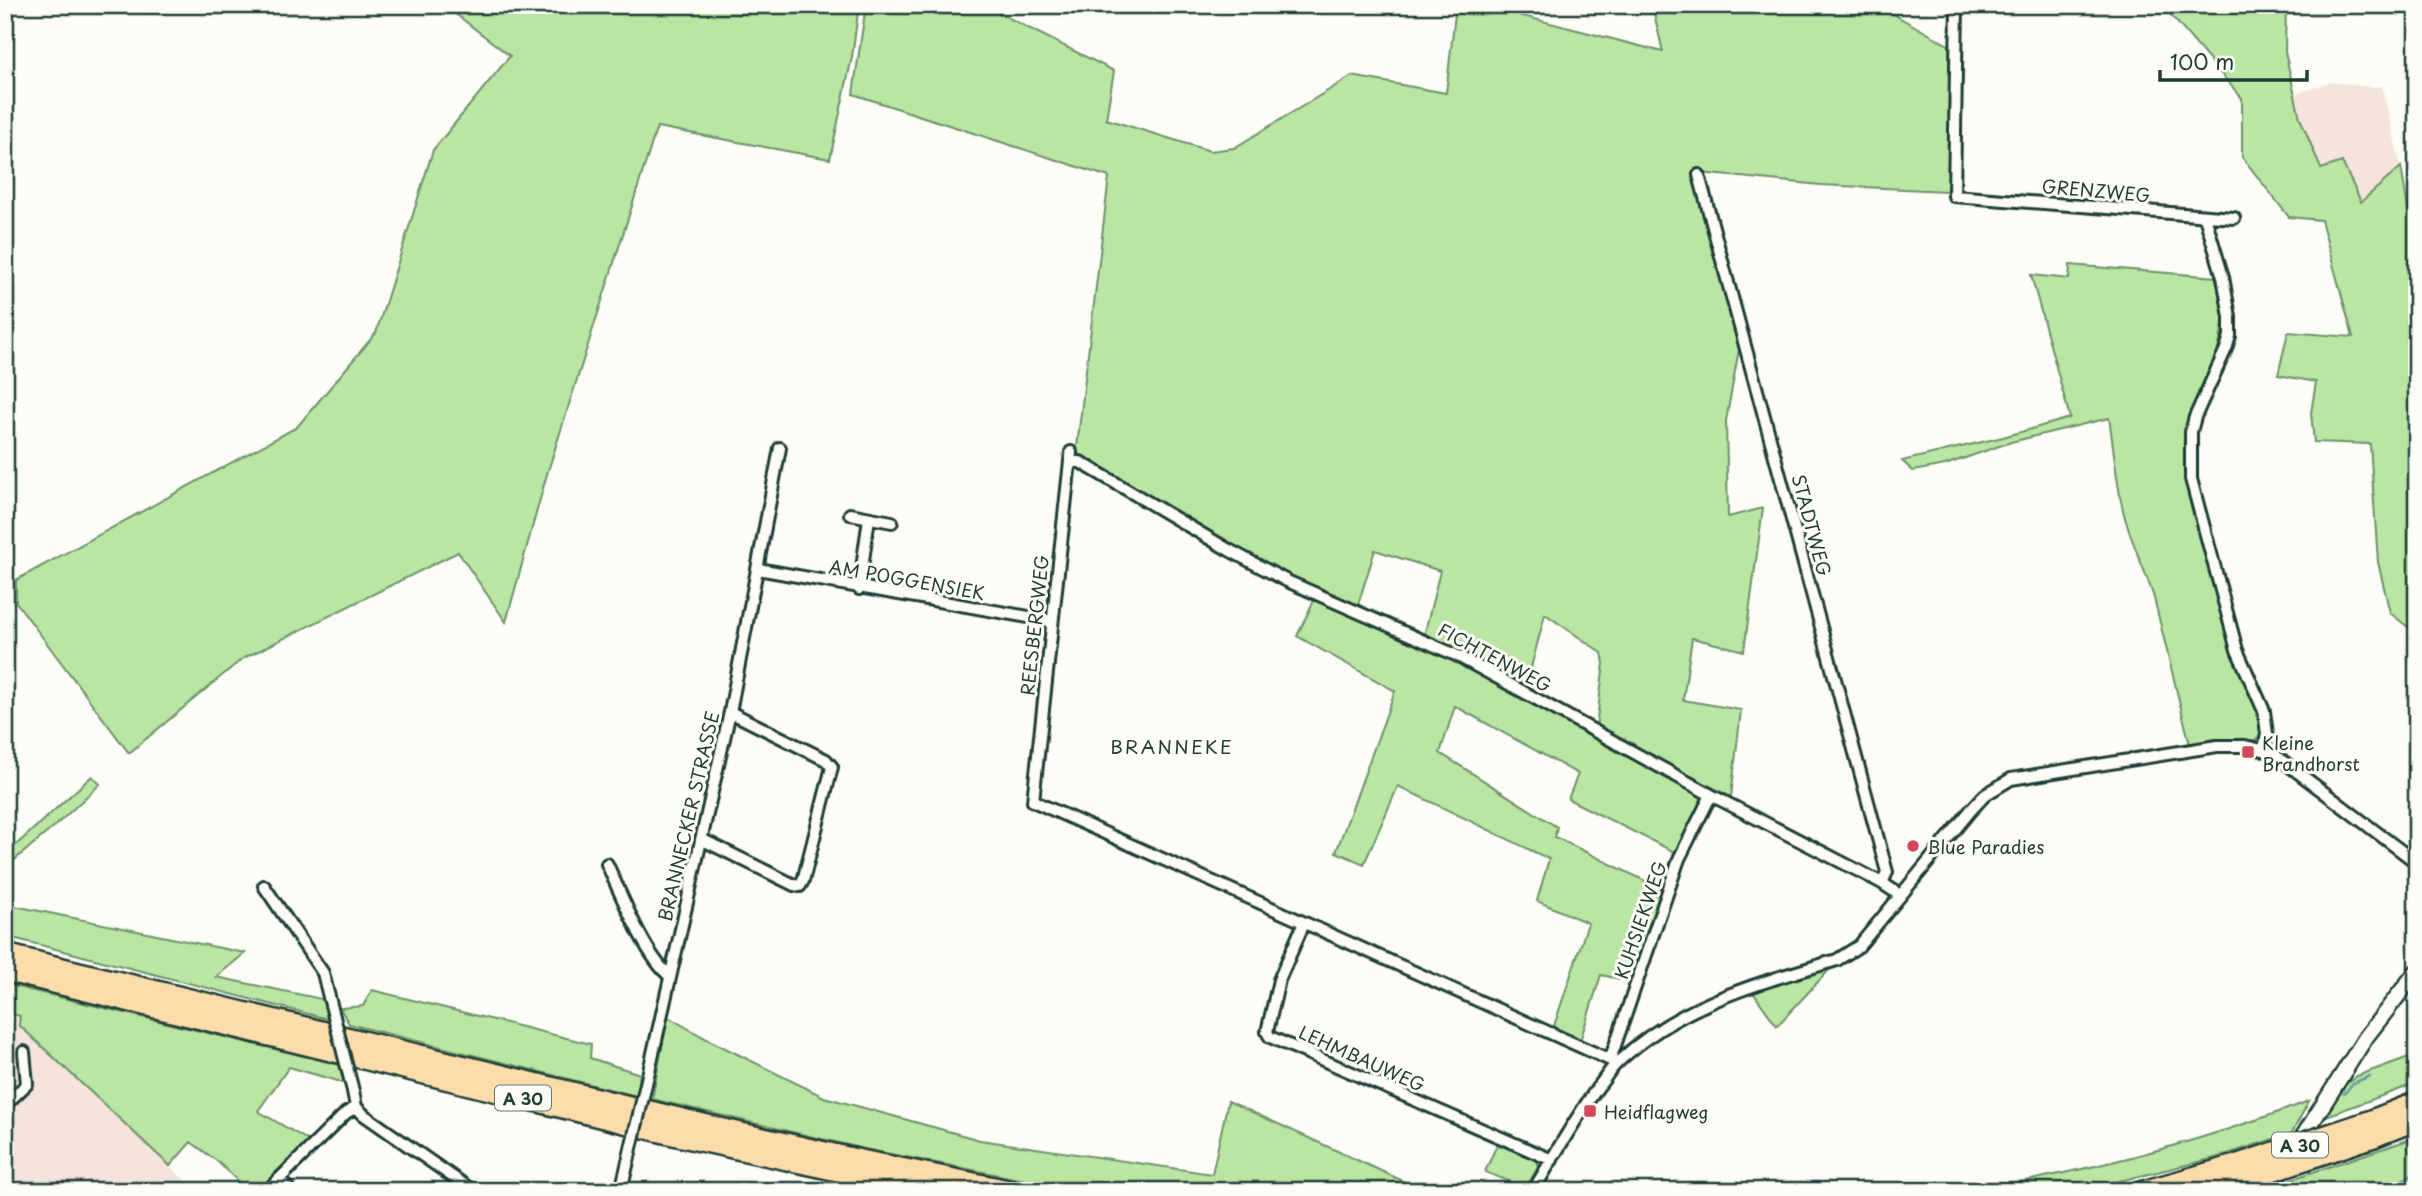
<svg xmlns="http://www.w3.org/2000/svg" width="2422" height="1196" font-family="'Playpen Sans',sans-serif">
<rect width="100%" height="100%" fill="#fdfcf7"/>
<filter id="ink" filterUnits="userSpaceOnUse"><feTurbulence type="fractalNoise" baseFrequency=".0143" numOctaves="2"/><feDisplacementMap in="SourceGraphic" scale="14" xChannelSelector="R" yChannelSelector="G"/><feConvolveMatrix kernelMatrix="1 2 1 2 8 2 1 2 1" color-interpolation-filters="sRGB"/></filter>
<g filter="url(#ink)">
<!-- built -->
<path fill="#f5e3dd" d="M2332 82 2371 87 2382 86 2401 167 2361 202 2321 169 2300 118 2295 94Z
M5 1012 21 1016 19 1026 187 1182 178 1191H5Z"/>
<!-- green -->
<path fill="#bae5a2" stroke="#6c916b" stroke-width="2" d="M444 5H859L852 57 830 159 657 127 547 474 506 622 458 552 242 659 129 753 16 602V580L297 427 376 333 433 150 510 56Z
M866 5H983L1114 71 1106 119 1210 151 1234 148 1352 76 1446 93 1456 5H1480L1663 52 1652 5H1877L1952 47V183L1946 191 1821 185 1700 173 1739 349 1726 421 1728 517 1763 508 1744 651 1692 638 1683 700 1741 710 1731 797 1596 727 1604 663 1602 653 1545 614 1526 687 1460 650 1424 636 1440 571 1375 550 1357 608 1288 578 1076 455 1109 177 853 94Z
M2162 5H2243L2251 10 2271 5H2286L2285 52 2300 118 2321 169 2342 162 2361 202 2401 167 2408 209 2417 208V634L2390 613 2378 562 2370 444 2314 442 2311 413 2316 382 2278 375 2288 332 2353 337 2321 220 2289 217 2242 157V98Z
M2070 265 2216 277 2224 318 2218 351 2191 413 2186 443 2212 572 2236 664 2257 708 2262 734 2256 740 2190 745 2154 598C2145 568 2130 541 2123 510 2116 481 2114 448 2109 418L2011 442 1945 465 1913 471 1902 461 2003 437 2070 418 2031 275 2069 279Z
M1315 598 1457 661 1702 794 1704 799 1676 853 1568 799 1578 774 1455 706 1440 753 1557 827 1555 837 1670 893 1634 982 1601 975 1580 1041 1553 1029 1588 923 1537 901 1549 859 1398 786 1364 864 1336 852 1395 691 1297 636Z
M92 776 100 784 56 825 5 868V855Z
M5 904 245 953 216 977 322 999 328 1019 5 936Z
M1829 970 1777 1026 1752 991Z
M5 984 340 1065 344 1083 289 1067 258 1111 309 1141 258 1191H248L218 1162 191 1142 170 1166 19 1025 20 1016 5 1012Z
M372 990 591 1044 590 1058 640 1074 637 1096 349 1024 340 1008 363 1006Z
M668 1017 707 1039 824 1097 980 1140 1212 1174 1228 1101 1425 1191H1081L865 1149 652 1099Z
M2417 1054V1083L2321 1118 2342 1087 2357 1076Z
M2309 1101 2292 1133 2215 1158 2078 1191H1970C2085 1172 2200 1142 2309 1101Z
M2417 1137V1191H2257Z
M1498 1142 1538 1161V1167L1526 1188 1485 1172Z"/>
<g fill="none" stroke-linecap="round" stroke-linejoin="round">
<!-- stream -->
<path stroke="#629ea2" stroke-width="2.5" d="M2344 1094 2353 1083 2370 1076
M2378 1191 2417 1173"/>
<!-- street casing -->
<g stroke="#1f3d34" stroke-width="16">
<path id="street" d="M1957 5 1954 196 2234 218
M1699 175 1887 872 1882 883
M2205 217 2223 277 2230 317V336L2226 349 2195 417 2191 432V479L2237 650 2264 711 2267 734 2264 749
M1071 452 1033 801 1617 1063
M1070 462H1080L1229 550 1287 581 1458 656 1711 795 1882 883 1900 895
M850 514 892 522
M758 569 1051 621
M859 589 869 518
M701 839 794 885 800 886 803 881 832 767 826 760 730 712
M607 864C620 892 646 958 670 976
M264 886 323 973 329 997
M1304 923 1279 980 1267 1032 1270 1037 1552 1160
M1610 1060 1679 859 1711 795
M649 1071 730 712 780 448
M353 1091 356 1107 364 1115 473 1191
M5 1105 27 1084 24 1052
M279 1179 290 1191
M267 1191 346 1113 356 1107
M621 1191 629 1157
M1533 1191C1554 1156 1574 1120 1598 1087 1605 1079 1610 1069 1618 1062 1679 1004 1759 983 1837 960L1859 946 1971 810 1985 795 2011 779 2217 746H2245L2271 752 2417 863"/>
</g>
<!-- secondary casing -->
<g stroke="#1f3d34" stroke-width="19">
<path id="secondary" d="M2297 1146 2366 1037 2417 971
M2270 1191 2286 1163"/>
</g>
<!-- highway casing -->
<g stroke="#1f3d34" stroke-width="24">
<path id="highway" d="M5 954 728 1130 856 1159 1014 1191
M5 971 673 1135 929 1191
M2369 1121 2417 1102
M2374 1137 2417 1120
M2143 1191 2229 1167
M2208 1191 2230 1185"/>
</g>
<!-- street -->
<use href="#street" stroke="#fdfcf7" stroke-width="10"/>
<!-- secondary -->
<use href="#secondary" stroke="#fdfcf7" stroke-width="14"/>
<!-- highway -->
<use href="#highway" stroke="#fddcac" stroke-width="19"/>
<!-- street-bridge casing -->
<g stroke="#1f3d34" stroke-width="16" stroke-linecap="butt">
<path id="street-bridge" d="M329 997 353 1091
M629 1157 649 1071"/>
</g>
<!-- highway-bridge casing -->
<g stroke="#1f3d34" stroke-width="24" stroke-linecap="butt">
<path id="highway-bridge" d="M2229 1167 2369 1121
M2230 1185 2374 1137"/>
</g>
<!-- street-bridge -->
<use href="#street-bridge" stroke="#fdfcf7" stroke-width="10"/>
<!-- highway-bridge -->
<use href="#highway-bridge" stroke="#fddcac" stroke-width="19"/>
</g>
</g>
<!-- markers -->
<g fill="#d1495b" stroke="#fdfcf7" stroke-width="2.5">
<rect x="2241" y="745" width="14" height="14" rx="3.5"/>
<circle cx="1913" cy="846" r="7"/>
<rect x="1583" y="1104" width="14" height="14" rx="3.5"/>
</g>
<g text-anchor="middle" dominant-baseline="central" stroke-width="6" stroke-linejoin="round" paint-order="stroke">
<!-- shield labels -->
<g fill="#fdfcf7" stroke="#62766e" stroke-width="2">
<rect x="495" y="1085.5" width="56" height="25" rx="5"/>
<rect x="2272" y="1132.5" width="56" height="25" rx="5"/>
</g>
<g font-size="16" font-weight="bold" fill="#1f3d34">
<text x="523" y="1098">A 30</text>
<text x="2300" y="1145">A 30</text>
</g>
<!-- street labels -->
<g font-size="18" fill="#1f3d34" stroke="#fdfcf7">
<text transform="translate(2096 190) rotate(5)">GRENZWEG</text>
<text transform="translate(1812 525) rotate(75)">STADTWEG</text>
<text transform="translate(907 579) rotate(10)">AM POGGENSIEK</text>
<text transform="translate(1034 625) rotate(-84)">REESBERGWEG</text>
<text transform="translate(1495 657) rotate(28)">FICHTENWEG</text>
<text transform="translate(688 816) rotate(-77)">BRANNECKER STRASSE</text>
<text transform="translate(1640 920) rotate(-71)">KUHSIEKWEG</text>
<text transform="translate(1362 1058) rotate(24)">LEHMBAUWEG</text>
</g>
<!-- poi labels -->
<g font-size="18" fill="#1f3d34" stroke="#fdfcf7" text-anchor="start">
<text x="2262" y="742">Kleine<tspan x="2262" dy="21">Brandhorst</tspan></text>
<text x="1927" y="846">Blue Paradies</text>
<text x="1604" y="1111">Heidflagweg</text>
</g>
<!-- neighbourhood labels -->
<g font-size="19" letter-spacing="2" fill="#1f3d34" stroke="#fdfcf7">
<text x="1172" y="746">BRANNEKE</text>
</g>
</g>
<!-- margin -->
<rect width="2422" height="1196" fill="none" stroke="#fdfcf7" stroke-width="28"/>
<rect x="14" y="14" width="2394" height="1168" fill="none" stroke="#1f3d34" stroke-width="2.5" filter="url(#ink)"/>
<!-- scale -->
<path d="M2160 70v10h147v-10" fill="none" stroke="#1f3d34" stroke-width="3.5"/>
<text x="2170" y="70" font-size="21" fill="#1f3d34" stroke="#fdfcf7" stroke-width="5" paint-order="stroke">100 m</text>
</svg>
